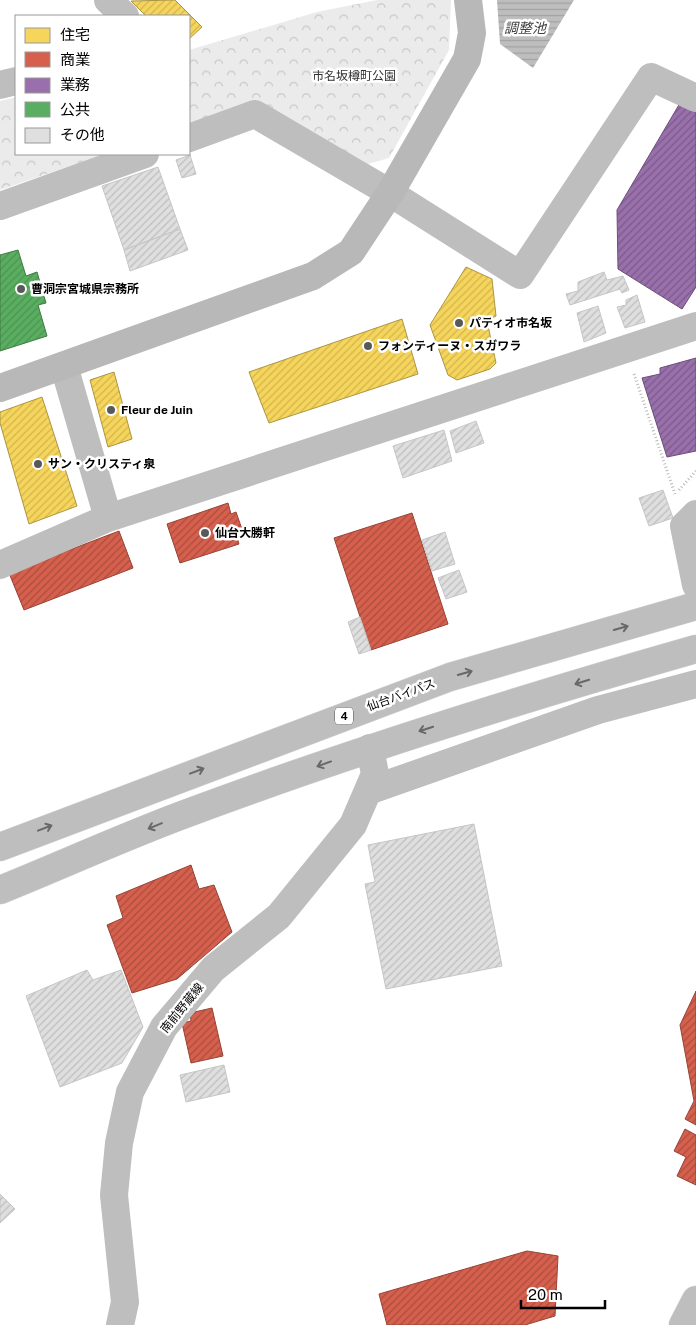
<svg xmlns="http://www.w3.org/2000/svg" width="696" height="1325" font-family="'Public Sans','Noto Sans JP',sans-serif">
<defs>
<pattern id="park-crowns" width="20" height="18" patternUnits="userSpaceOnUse" patternTransform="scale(1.25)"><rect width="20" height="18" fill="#ebebeb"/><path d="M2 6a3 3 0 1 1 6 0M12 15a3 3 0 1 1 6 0" fill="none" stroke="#c8c8c8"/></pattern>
<pattern id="water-rules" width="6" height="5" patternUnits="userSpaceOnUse" patternTransform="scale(1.25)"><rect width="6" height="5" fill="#bebebe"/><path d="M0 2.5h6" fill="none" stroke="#a2a2a2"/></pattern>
<pattern id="homes-hatch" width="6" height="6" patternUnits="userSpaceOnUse" patternTransform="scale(1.25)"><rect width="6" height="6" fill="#f6d55c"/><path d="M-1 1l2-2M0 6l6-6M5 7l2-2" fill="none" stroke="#d1b54e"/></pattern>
<pattern id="shops-hatch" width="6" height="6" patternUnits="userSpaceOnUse" patternTransform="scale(1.25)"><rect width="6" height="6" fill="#d6604d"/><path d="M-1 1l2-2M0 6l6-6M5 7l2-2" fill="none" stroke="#ab4d3e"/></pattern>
<pattern id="offices-hatch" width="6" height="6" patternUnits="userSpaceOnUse" patternTransform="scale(1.25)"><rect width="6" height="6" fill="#9970ab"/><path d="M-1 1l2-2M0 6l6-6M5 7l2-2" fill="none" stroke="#7a5a89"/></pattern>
<pattern id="public-hatch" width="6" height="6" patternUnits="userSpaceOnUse" patternTransform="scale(1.25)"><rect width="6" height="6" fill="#5aae61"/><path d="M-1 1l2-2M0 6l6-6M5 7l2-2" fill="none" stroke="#4c9452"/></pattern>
<pattern id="building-hatch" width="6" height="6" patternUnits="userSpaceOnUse" patternTransform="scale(1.25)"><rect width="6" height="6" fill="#dfdfdf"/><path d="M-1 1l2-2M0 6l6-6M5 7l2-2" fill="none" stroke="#bebebe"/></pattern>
</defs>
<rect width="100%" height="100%" fill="#fff"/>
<!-- park -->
<path fill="url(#park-crowns)" d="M377 0H451L449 50 389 158 368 164 261 103 189 124V50L317 12Z
M16 97V154H105L0 190V101Z"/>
<!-- water -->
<path fill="url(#water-rules)" d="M497 0H574L533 68 500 44Z"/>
<!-- homes -->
<path fill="url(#homes-hatch)" stroke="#ac9540" d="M175 0 202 27 189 39V16H146L131 1Z
M466 267 492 279 496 316 487 321 496 363 490 369 457 380 448 375 430 325Z
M402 319 418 374 269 423 249 372Z
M114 372 132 439 108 447 90 380Z
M42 397 77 506 29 524 0 423V412Z"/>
<!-- shops -->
<path fill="url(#shops-hatch)" stroke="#964336" d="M228 503 231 514 236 512 243 532 236 534 239 544 180 563 167 524Z
M412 513 448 624 371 650 334 538Z
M119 531 133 568 24 610 9 573Z
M191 865 199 889 214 885 232 932 177 979 132 993 107 925 123 918 116 896Z
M696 991V1125L685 1119 694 1101 680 1025Z
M212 1008 223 1056 191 1063 182 1023 191 1021 190 1013Z
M685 1129 696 1135V1185L677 1176 686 1157 674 1151Z
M527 1251 558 1256 555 1316 525 1325H387L379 1294Z"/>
<!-- offices -->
<path fill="url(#offices-hatch)" stroke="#6b4e78" d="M680 103 696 113V287L682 309 618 269 617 210Z
M696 358V451L667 457 642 378 660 374V368Z"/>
<!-- public -->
<path fill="url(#public-hatch)" stroke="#3f7a44" d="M18 250 26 276 37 272 46 303 38 305 47 336 0 351V255Z"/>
<!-- building -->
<path fill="url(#building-hatch)" stroke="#c6c6c6" d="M190 155 196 174 182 178 176 160Z
M158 167 180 229 124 250 102 186Z
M180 229 188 250 130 271 124 250Z
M604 272 607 280 623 276 629 290 622 293 620 289 570 305 566 294 578 291V282Z
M637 295 645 322 625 328 617 307 626 305V300Z
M598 306 606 333 584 342 577 313Z
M476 421 484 443 456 453 450 431Z
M444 430 452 461 403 478 393 446Z
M663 490 673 518 649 526 639 498Z
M445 532 455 564 432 571 422 540Z
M459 570 467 592 446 599 438 578Z
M360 617 371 650 359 654 348 622Z
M474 824 502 966 386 989 365 884 375 882 368 845Z
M87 970 93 980 121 970 143 1027 122 1063 60 1087 26 996Z
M224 1065 230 1092 186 1102 180 1075Z
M0 1194 15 1209 0 1223Z"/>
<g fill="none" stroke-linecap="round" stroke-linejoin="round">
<!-- primary casing -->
<g stroke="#dbdbdb" stroke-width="29">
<path id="primary" d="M683 1325 696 1300"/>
</g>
<!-- highway casing -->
<g stroke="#dbdbdb" stroke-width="29">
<path id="highway" d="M0 847 450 677 696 606
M0 890C62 865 123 837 185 814 353 751 524 698 696 649"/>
</g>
<!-- path -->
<path stroke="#b9b9b9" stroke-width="3" stroke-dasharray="1 2.5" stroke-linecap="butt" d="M634 374 675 494
M679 490 696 471"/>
<!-- street -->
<path stroke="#bebebe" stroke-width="28" d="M108 0 125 16
M0 85 16 81
M189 138 255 114 390 193 520 275 651 77 696 98
M0 206 145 154
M64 366 108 518
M696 514 684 526 696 585
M0 565 108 518 696 326
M368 791 598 710 696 684
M120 1325 125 1302 114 1195 119 1143 130 1092 164 1027 213 969 279 916 353 825 375 774 370 748"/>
<!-- secondary -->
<path stroke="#b8b8b8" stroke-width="28" d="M0 388 313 276 351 252 390 193 467 59 472 33 468 0"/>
<!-- primary -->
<use href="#primary" stroke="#bebebe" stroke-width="28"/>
<!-- highway -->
<use href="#highway" stroke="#bebebe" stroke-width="28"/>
</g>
<!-- one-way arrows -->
<defs><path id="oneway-shaft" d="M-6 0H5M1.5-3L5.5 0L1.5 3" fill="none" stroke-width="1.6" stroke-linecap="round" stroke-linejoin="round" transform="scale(1.25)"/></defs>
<g stroke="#686868">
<use href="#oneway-shaft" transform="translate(621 628) rotate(-16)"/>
<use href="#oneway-shaft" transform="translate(465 673) rotate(-16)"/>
<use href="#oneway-shaft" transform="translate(582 682) rotate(163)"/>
<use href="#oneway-shaft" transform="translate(426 729) rotate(162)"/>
<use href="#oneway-shaft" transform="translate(324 764) rotate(160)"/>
<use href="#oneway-shaft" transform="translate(197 771) rotate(-21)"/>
<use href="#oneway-shaft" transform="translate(155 826) rotate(158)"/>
<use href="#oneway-shaft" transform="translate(45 828) rotate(-21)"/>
</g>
<!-- markers -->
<g fill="#595959" stroke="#fff" stroke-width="2">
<circle cx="21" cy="289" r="5"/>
<circle cx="459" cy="323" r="5"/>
<circle cx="368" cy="346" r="5"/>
<circle cx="111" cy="410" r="5"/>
<circle cx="38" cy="464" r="5"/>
<circle cx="205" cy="533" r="5"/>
</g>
<g text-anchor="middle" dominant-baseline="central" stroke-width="5" stroke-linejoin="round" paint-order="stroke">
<!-- shield labels -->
<rect fill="#fff" stroke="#4c4c4c" stroke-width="1" x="335" y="707.5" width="18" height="17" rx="4"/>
<g font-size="11" font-weight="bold" fill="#000">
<text x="344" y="716">4</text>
</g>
<!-- park labels -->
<g font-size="12" fill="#323232" stroke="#fff">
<text x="354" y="76">市名坂樽町公園</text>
</g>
<!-- poi labels -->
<g font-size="12" font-weight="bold" fill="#000" stroke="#fff" text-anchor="start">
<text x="31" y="289">曹洞宗宮城県宗務所</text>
<text x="469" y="323">パティオ市名坂</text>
<text x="378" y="346">フォンティーヌ・スガワラ</text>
<text x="121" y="410">Fleur de Juin</text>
<text x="48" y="464">サン・クリスティ泉</text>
<text x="215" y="533">仙台大勝軒</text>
</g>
<!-- street labels -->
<g font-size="12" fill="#000" stroke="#fff">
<text transform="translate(401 695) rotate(-20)">仙台バイパス</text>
<text transform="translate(182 1008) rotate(-51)">南前野蔵線</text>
</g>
<!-- water labels -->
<g font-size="14" font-style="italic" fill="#434343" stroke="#fff">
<text x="525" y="28">調整池</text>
</g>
</g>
<!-- legend -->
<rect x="15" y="15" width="175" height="140" fill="#ffffff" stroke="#999999"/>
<rect x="25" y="28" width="25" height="15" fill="#f6d55c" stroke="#999999"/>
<text x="60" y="40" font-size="15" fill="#000000">住宅</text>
<rect x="25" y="52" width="25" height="15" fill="#d6604d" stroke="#999999"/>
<text x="60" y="65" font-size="15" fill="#000000">商業</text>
<rect x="25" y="78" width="25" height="15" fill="#9970ab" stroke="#999999"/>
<text x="60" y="90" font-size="15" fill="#000000">業務</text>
<rect x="25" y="102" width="25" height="15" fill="#5aae61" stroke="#999999"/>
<text x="60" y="115" font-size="15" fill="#000000">公共</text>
<rect x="25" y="128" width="25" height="15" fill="#dfdfdf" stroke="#999999"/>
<text x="60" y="140" font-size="15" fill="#000000">その他</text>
<!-- scale -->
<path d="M521 1300v8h84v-8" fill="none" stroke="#000000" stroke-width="2.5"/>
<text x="528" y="1300" font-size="15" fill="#000000" stroke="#ffffff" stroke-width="4" paint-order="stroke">20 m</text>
</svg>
